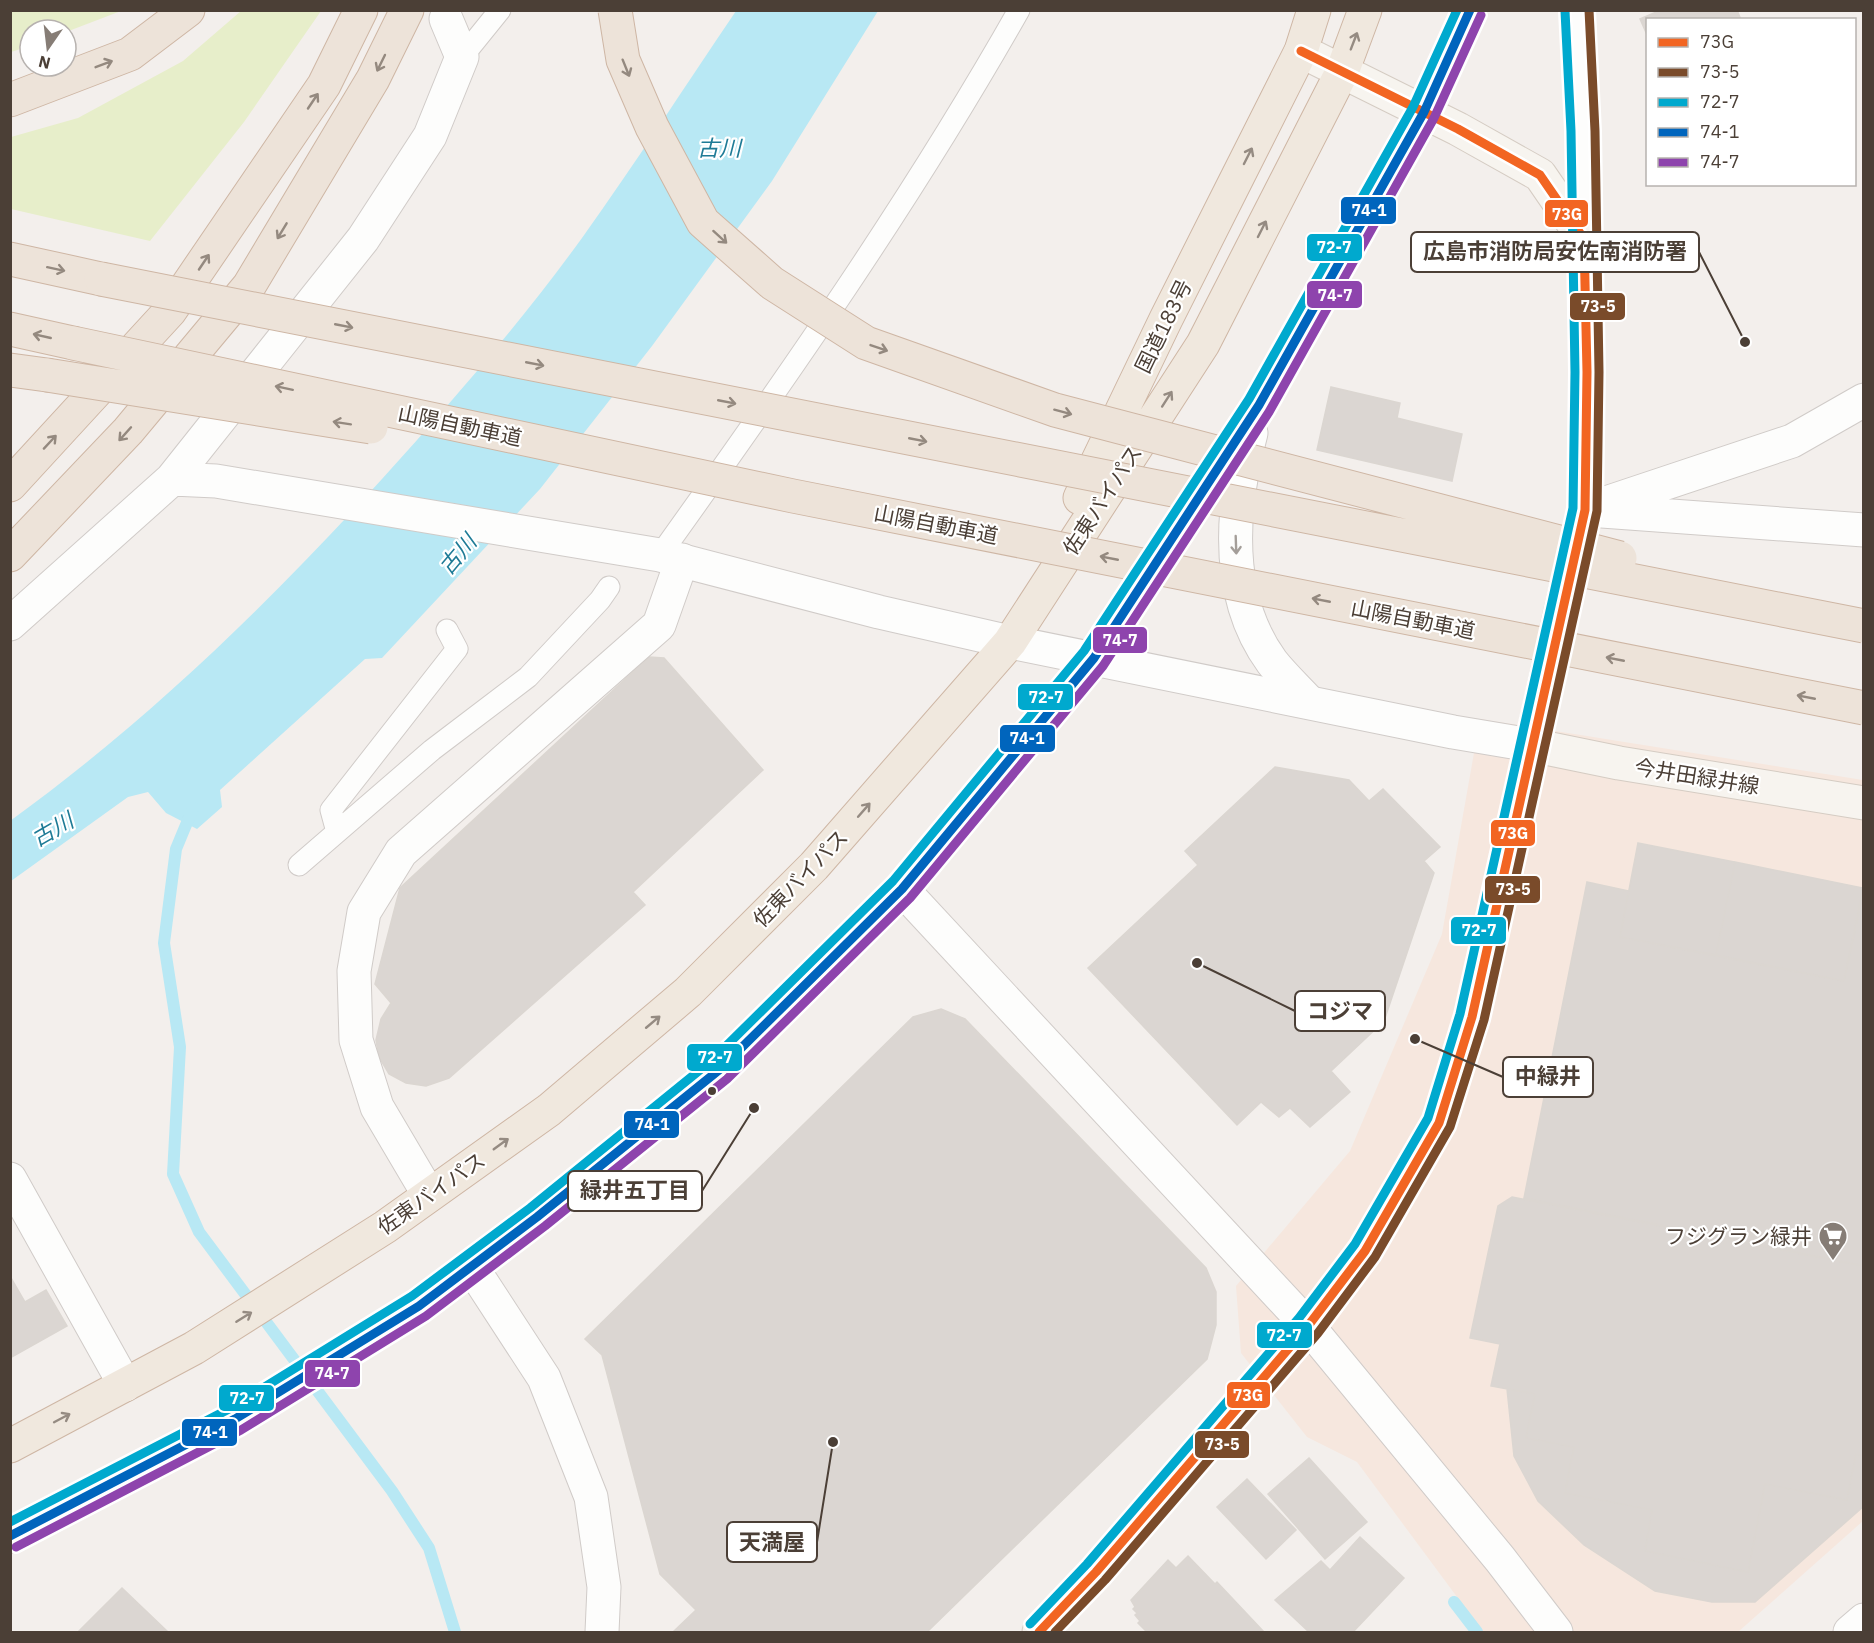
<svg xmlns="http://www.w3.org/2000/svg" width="1874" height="1643" font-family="'IBM Plex Sans','Noto Sans JP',sans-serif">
<rect width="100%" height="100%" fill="#f3efec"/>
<!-- commercial -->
<path fill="#f6e7de" d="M1480 719 1863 780V1521L1738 1632H1483L1357 1462 1307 1437 1241 1353 1236 1286 1350 1151 1442 934Z"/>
<!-- green -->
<path fill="#e7eeca" d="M11 10H121V11L66 32V30H30V46L11 52Z
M241 11H321L244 122 150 241 11 209V137L78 118 183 61Z"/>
<!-- water -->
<path fill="#b8e8f4" d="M736 11H878L772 181 652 346 540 489 382 658 365 659 220 790 222 807 197 829 166 813 148 792 128 797 11 881 10 821C148 721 268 604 382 479 452 402 521 322 582 238 635 164 685 86 736 11Z"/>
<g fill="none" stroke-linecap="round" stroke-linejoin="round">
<!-- stream -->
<path stroke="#b8e8f4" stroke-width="12" d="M193 808 176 849 164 943 180 1047 173 1174 199 1232 392 1491 429 1548 455 1632
M1454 1602 1477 1632"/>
</g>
<!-- building -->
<path fill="#dbd6d2" stroke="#dbd6d1" stroke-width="1.5" d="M1661 10H1737L1741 20H1648V37L1640 19Z
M1331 387 1400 403 1397 418 1462 434 1452 481 1317 450Z
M649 657 664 658 763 770 633 892 645 905 449 1078 426 1086 406 1083 389 1074 379 1057 376 1040 381 1019 391 1003 375 984 400 888Z
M1275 767 1349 780 1369 801 1383 789 1440 847 1424 861 1434 873 1384 1021 1331 1071 1350 1092 1310 1127 1290 1108 1279 1117 1261 1102 1237 1125 1088 968 1198 865 1185 851Z
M1638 843 1735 862 1716 955 1620 937Z
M1735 862 1863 888 1844 981 1716 955Z
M1587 882 1629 891 1620 937 1844 981 1864 888V1266L1524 1198Z
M941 1009 965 1019 1206 1268 1216 1292V1325L1207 1359 927 1632H673L696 1610 660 1574 602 1355 585 1339 913 1017Z
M1512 1197 1864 1266V1456L1856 1454 1847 1500 1765 1484 1748 1572 1645 1551 1652 1510 1565 1493 1574 1447 1526 1438 1535 1394 1491 1386 1500 1344 1470 1338 1498 1206Z
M10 1276 25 1302 46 1290 67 1326 10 1358Z
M1507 1389 1535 1394 1526 1438 1574 1447 1565 1493 1652 1510 1645 1551 1748 1572 1765 1484 1847 1500 1856 1454 1864 1456V1506L1755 1602H1712L1655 1591 1584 1545 1538 1501 1514 1456Z
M1309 1458 1367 1522 1325 1559 1268 1494Z
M1247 1479 1296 1530 1266 1559 1217 1507Z
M1360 1537 1404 1578 1353 1632H1309L1275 1600 1321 1561 1330 1570Z
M1188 1556 1215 1584 1217 1582 1264 1632H1147L1138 1623 1140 1621 1135 1615 1137 1613 1133 1609 1135 1607 1131 1600 1168 1560 1176 1568Z
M122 1588 168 1632H78Z"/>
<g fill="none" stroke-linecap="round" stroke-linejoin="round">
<!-- service casing -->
<g stroke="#d0cbc8" stroke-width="23">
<path id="service" d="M462 57 500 10
M660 555C786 379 912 199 1019 10
M337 832 331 810 457 649 447 630
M299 865 432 750 528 677 600 600 609 587"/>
</g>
<!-- minor casing -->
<g stroke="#d0cbc8" stroke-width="35">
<path id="minor" d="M1251 433C1231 508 1223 595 1272 662 1283 676 1297 689 1309 702
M1585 510 1792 441 1864 400
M1602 511 1864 530
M10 1179 125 1385
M429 1195 377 1107 356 1040 354 971 364 912 401 852 659 625 682 560
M471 1266 544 1378 591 1497 604 1587 602 1632"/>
</g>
<!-- tertiary casing -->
<g stroke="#d0cbc8" stroke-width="35">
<path id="tertiary" d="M1577 10 1583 131 1584 239
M172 479 363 239 430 136 462 57 446 19
M10 624 172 479 216 481 660 555 879 612 1010 642 1453 732 1531 745
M902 889 1308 1326 1500 1559 1556 1632
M1850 1632 1864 1620"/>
</g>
<!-- secondary casing -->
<g stroke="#d5ccc3" stroke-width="35">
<path id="secondary" d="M1531 745 1619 763 1864 803
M1039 1632 1096 1572 1308 1326 1365 1251 1439 1123 1472 1017 1560 614 1585 510 1587 372 1584 239 1540 175 1458 129 1301 51"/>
</g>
<!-- trunk casing -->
<g stroke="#ceb6a4" stroke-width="35">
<path id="trunk" d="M1080 498 1166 319 1301 51 1314 10
M10 1446 194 1348 385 1227 549 1110 688 992 814 866 1010 642 1203 344 1342 72 1365 10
M10 1536 235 1419 419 1306 537 1217 719 1070 902 889 1094 658 1259 405 1424 112 1470 10"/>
</g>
<!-- motorway casing -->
<g stroke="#ceb6a4" stroke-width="35">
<path id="motorway" d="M10 100 130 54 188 10
M10 259 101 279
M10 329 73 343
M10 370 47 375
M10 485 170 311 324 85 361 10
M10 555 128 431 249 286 373 79 407 10"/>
</g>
<!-- service -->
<use href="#service" stroke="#fdfdfc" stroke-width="21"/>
<!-- minor -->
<use href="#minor" stroke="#fdfdfc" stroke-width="33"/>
<!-- tertiary -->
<use href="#tertiary" stroke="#fdfdfc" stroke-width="33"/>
<!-- secondary -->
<use href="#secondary" stroke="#f7f4ef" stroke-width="33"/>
<!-- trunk -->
<use href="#trunk" stroke="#f0e8de" stroke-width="33"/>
<!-- motorway -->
<use href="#motorway" stroke="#ede3d9" stroke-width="33"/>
<!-- motorway-bridge casing -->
<g stroke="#ceb6a4" stroke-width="35" stroke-linecap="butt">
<path id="motorway-bridge" d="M615 10 623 60 652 127 703 222 772 283 866 343 1055 410 1620 558
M101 279 1864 626
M73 343 793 496 1864 708
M47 375 371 427"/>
</g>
<!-- motorway-bridge -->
<use href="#motorway-bridge" stroke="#ede3d9" stroke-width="33"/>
<!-- bus-1 casing -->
<g stroke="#fff" stroke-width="14">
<path id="bus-1" d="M1039 1632 1096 1572 1308 1326 1365 1251 1439 1123 1472 1017 1585 510 1587 372 1584 239 1540 175 1458 129 1301 51"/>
</g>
<!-- bus-2 casing -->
<g stroke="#fff" stroke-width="14">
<path id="bus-2" d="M1055 1632 1105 1580 1318 1333 1375 1257 1450 1127 1484 1020 1597 511 1599 372 1595 131 1589 10"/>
</g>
<!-- bus-3 casing -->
<g stroke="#fff" stroke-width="14">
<path id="bus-3" d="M10 1522 229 1409 412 1296 530 1208 711 1061 893 881 1084 651 1249 399 1413 107 1457 10
M1030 1624 1087 1564 1299 1318 1355 1244 1428 1118 1460 1014 1573 508 1575 372 1571 131 1565 11"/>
</g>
<!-- bus-4 casing -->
<g stroke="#fff" stroke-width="14">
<path id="bus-4" d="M10 1536 235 1419 419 1306 537 1217 719 1070 902 889 1094 658 1259 405 1424 112 1470 10"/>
</g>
<!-- bus-5 casing -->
<g stroke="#fff" stroke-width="14">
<path id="bus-5" d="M16 1547 241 1430 426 1316 545 1226 727 1079 910 898 1103 666 1269 412 1434 118 1481 15"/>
</g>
<!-- bus-1 -->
<use href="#bus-1" stroke="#f26522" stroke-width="9"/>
<!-- bus-2 -->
<use href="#bus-2" stroke="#7a4b2a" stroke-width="9"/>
<!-- bus-3 -->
<use href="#bus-3" stroke="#00a9ce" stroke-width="9"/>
<!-- bus-4 -->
<use href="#bus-4" stroke="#0065bd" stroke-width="9"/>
<!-- bus-5 -->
<use href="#bus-5" stroke="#8e44ad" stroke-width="9"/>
</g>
<!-- one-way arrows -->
<defs><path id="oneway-shaft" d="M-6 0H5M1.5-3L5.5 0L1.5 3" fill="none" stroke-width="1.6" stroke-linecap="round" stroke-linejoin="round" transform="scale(1.5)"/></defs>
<g stroke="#958b82">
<use href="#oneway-shaft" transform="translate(1354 41) rotate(-69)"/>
<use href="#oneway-shaft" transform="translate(1248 156) rotate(-63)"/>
<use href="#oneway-shaft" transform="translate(1262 229) rotate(-63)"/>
<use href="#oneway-shaft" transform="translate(1167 399) rotate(-57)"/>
<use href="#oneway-shaft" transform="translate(864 810) rotate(-49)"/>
<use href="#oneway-shaft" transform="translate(653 1022) rotate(-40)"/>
<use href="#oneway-shaft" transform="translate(501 1144) rotate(-36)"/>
<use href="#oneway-shaft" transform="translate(244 1317) rotate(-32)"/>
<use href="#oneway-shaft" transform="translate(62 1418) rotate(-28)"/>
</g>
<g stroke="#94897f">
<use href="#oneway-shaft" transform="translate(381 63) rotate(116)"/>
<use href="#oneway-shaft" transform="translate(104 64) rotate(-21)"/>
<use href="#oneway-shaft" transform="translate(626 68) rotate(68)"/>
<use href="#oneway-shaft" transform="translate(313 101) rotate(-56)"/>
<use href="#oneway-shaft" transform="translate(282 231) rotate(121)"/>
<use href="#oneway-shaft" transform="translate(720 237) rotate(42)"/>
<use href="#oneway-shaft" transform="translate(204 262) rotate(-56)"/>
<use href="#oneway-shaft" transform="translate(56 269) rotate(12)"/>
<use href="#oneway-shaft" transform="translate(344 326) rotate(11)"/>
<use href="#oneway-shaft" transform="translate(42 336) rotate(-167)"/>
<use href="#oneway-shaft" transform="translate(879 348) rotate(19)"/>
<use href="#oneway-shaft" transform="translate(535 364) rotate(11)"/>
<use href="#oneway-shaft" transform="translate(284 388) rotate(-168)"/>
<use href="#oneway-shaft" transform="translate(727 402) rotate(11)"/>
<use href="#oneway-shaft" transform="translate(1063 412) rotate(15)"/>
<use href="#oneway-shaft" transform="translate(342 423) rotate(-171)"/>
<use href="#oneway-shaft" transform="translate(125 434) rotate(132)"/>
<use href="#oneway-shaft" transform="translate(918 440) rotate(11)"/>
<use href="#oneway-shaft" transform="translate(50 442) rotate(-47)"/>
<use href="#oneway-shaft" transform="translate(1109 558) rotate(-169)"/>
<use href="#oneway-shaft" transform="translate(1321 600) rotate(-169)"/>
<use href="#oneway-shaft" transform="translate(1615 659) rotate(-169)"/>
<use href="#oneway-shaft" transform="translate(1806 697) rotate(-169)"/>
</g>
<use stroke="#a49e99" href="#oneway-shaft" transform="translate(1236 545) rotate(88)"/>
<!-- icons -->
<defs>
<g id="supermarket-pin" transform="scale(1.5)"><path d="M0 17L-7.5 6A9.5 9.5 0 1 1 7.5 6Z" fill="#867d76" stroke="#fff"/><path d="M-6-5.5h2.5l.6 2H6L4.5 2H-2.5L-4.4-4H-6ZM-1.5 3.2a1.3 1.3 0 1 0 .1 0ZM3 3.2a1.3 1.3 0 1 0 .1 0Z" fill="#fff"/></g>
</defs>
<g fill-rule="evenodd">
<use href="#supermarket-pin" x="1833" y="1236"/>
</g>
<!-- markers -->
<circle fill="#4b3f36" stroke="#fff" stroke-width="2" cx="712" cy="1091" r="5"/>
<g text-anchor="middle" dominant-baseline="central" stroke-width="4.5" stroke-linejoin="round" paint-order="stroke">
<!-- street labels -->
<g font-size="21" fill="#4b3f36" stroke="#fff">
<text transform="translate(1163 326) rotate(-64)">国道183号</text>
<text transform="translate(460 425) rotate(12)">山陽自動車道</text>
<text transform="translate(1102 500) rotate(-57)">佐東バイパス</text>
<text transform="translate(936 524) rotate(11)">山陽自動車道</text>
<text transform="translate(1413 619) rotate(11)">山陽自動車道</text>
<text transform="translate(1697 776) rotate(9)">今井田緑井線</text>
<text transform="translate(800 878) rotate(-46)">佐東バイパス</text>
<text transform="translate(431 1193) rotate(-35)">佐東バイパス</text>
</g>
<!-- poi labels -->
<g font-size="21" fill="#4b3f36" stroke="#fff" text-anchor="end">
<text x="1812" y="1236">フジグラン緑井</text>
</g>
<!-- water labels -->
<g font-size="22" font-style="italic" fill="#1e7b96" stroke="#fff">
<text x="719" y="147">古川</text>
<text transform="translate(457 554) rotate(-50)">古川</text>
<text transform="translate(52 829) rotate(-30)">古川</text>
</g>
</g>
<!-- callouts -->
<path fill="none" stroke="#4b3f36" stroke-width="2" d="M1745 342L1699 252M1197 963L1295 1011M1415 1039L1503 1077M754 1108L702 1191M833 1442L817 1542"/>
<g fill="#4b3f36" stroke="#fff" stroke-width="2">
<circle cx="1745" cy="342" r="6"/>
<circle cx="1197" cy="963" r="6"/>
<circle cx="1415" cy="1039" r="6"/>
<circle cx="754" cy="1108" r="6"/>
<circle cx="833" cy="1442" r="6"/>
</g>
<g fill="#fff" stroke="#4b3f36" stroke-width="2">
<rect x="1411" y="232" width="288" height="40" rx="6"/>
<rect x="1295" y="991" width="90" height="40" rx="6"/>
<rect x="1503" y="1057" width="90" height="40" rx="6"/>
<rect x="568" y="1171" width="134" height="40" rx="6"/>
<rect x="727" y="1522" width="90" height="40" rx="6"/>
</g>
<g font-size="22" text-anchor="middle" font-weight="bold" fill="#4b3f36">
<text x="1555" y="259">広島市消防局安佐南消防署</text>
<text x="1340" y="1019">コジマ</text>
<text x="1548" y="1084">中緑井</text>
<text x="635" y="1198">緑井五丁目</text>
<text x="772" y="1550">天満屋</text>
</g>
<g stroke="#fff" stroke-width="2">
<rect x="1340" y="196" width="57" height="29" rx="6" fill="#0065bd"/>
<rect x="1544" y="199" width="45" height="29" rx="6" fill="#f26522"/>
<rect x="1306" y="233" width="57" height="29" rx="6" fill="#00a9ce"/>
<rect x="1306" y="280" width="57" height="29" rx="6" fill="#8e44ad"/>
<rect x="1569" y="292" width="57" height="29" rx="6" fill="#7a4b2a"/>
<rect x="1092" y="626" width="56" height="28" rx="6" fill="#8e44ad"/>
<rect x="1017" y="683" width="57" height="28" rx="6" fill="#00a9ce"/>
<rect x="999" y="724" width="57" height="29" rx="6" fill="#0065bd"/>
<rect x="1490" y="819" width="46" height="28" rx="6" fill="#f26522"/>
<rect x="1484" y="875" width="57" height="29" rx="6" fill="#7a4b2a"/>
<rect x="1450" y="916" width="57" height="29" rx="6" fill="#00a9ce"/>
<rect x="686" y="1043" width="57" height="29" rx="6" fill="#00a9ce"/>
<rect x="623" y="1110" width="57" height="29" rx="6" fill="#0065bd"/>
<rect x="1256" y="1321" width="57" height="28" rx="6" fill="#00a9ce"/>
<rect x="304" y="1359" width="57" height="29" rx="6" fill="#8e44ad"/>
<rect x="1226" y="1381" width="45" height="28" rx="6" fill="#f26522"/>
<rect x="218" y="1384" width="57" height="28" rx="6" fill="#00a9ce"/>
<rect x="181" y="1418" width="57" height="29" rx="6" fill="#0065bd"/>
<rect x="1194" y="1430" width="56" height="29" rx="6" fill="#7a4b2a"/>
</g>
<g font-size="16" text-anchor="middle" font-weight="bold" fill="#fff">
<text x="1369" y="216">74-1</text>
<text x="1567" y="220">73G</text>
<text x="1334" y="253">72-7</text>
<text x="1335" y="301">74-7</text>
<text x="1598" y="312">73-5</text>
<text x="1120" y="646">74-7</text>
<text x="1046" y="703">72-7</text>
<text x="1027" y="744">74-1</text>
<text x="1513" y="839">73G</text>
<text x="1513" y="895">73-5</text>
<text x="1479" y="936">72-7</text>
<text x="715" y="1063">72-7</text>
<text x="652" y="1130">74-1</text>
<text x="1284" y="1341">72-7</text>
<text x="332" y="1379">74-7</text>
<text x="1248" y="1401">73G</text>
<text x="247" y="1404">72-7</text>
<text x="210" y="1438">74-1</text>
<text x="1222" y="1450">73-5</text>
</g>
<!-- border -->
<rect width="1874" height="1643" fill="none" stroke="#4b3f36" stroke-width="24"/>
<!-- legend -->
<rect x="1646" y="18" width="210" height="168" fill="#ffffff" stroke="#b7b2af" stroke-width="1.5"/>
<rect x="1658" y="38" width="30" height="9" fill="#f26522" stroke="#b7b2af" stroke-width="1.5"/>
<text x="1700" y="48" font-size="18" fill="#4b3f36">73G</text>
<rect x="1658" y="68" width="30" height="9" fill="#7a4b2a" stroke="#b7b2af" stroke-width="1.5"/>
<text x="1700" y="78" font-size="18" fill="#4b3f36">73-5</text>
<rect x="1658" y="98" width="30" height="9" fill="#00a9ce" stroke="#b7b2af" stroke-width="1.5"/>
<text x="1700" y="108" font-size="18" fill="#4b3f36">72-7</text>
<rect x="1658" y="128" width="30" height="9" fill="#0065bd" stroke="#b7b2af" stroke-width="1.5"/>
<text x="1700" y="138" font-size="18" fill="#4b3f36">74-1</text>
<rect x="1658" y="158" width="30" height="9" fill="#8e44ad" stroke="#b7b2af" stroke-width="1.5"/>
<text x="1700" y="168" font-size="18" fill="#4b3f36">74-7</text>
<!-- north arrow -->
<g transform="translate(48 48) rotate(194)"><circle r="28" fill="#ffffff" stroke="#b7b2af" stroke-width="1.5"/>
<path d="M0-4.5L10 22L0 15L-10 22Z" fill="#867d76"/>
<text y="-9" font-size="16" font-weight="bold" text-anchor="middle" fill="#4b3f36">N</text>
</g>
</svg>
